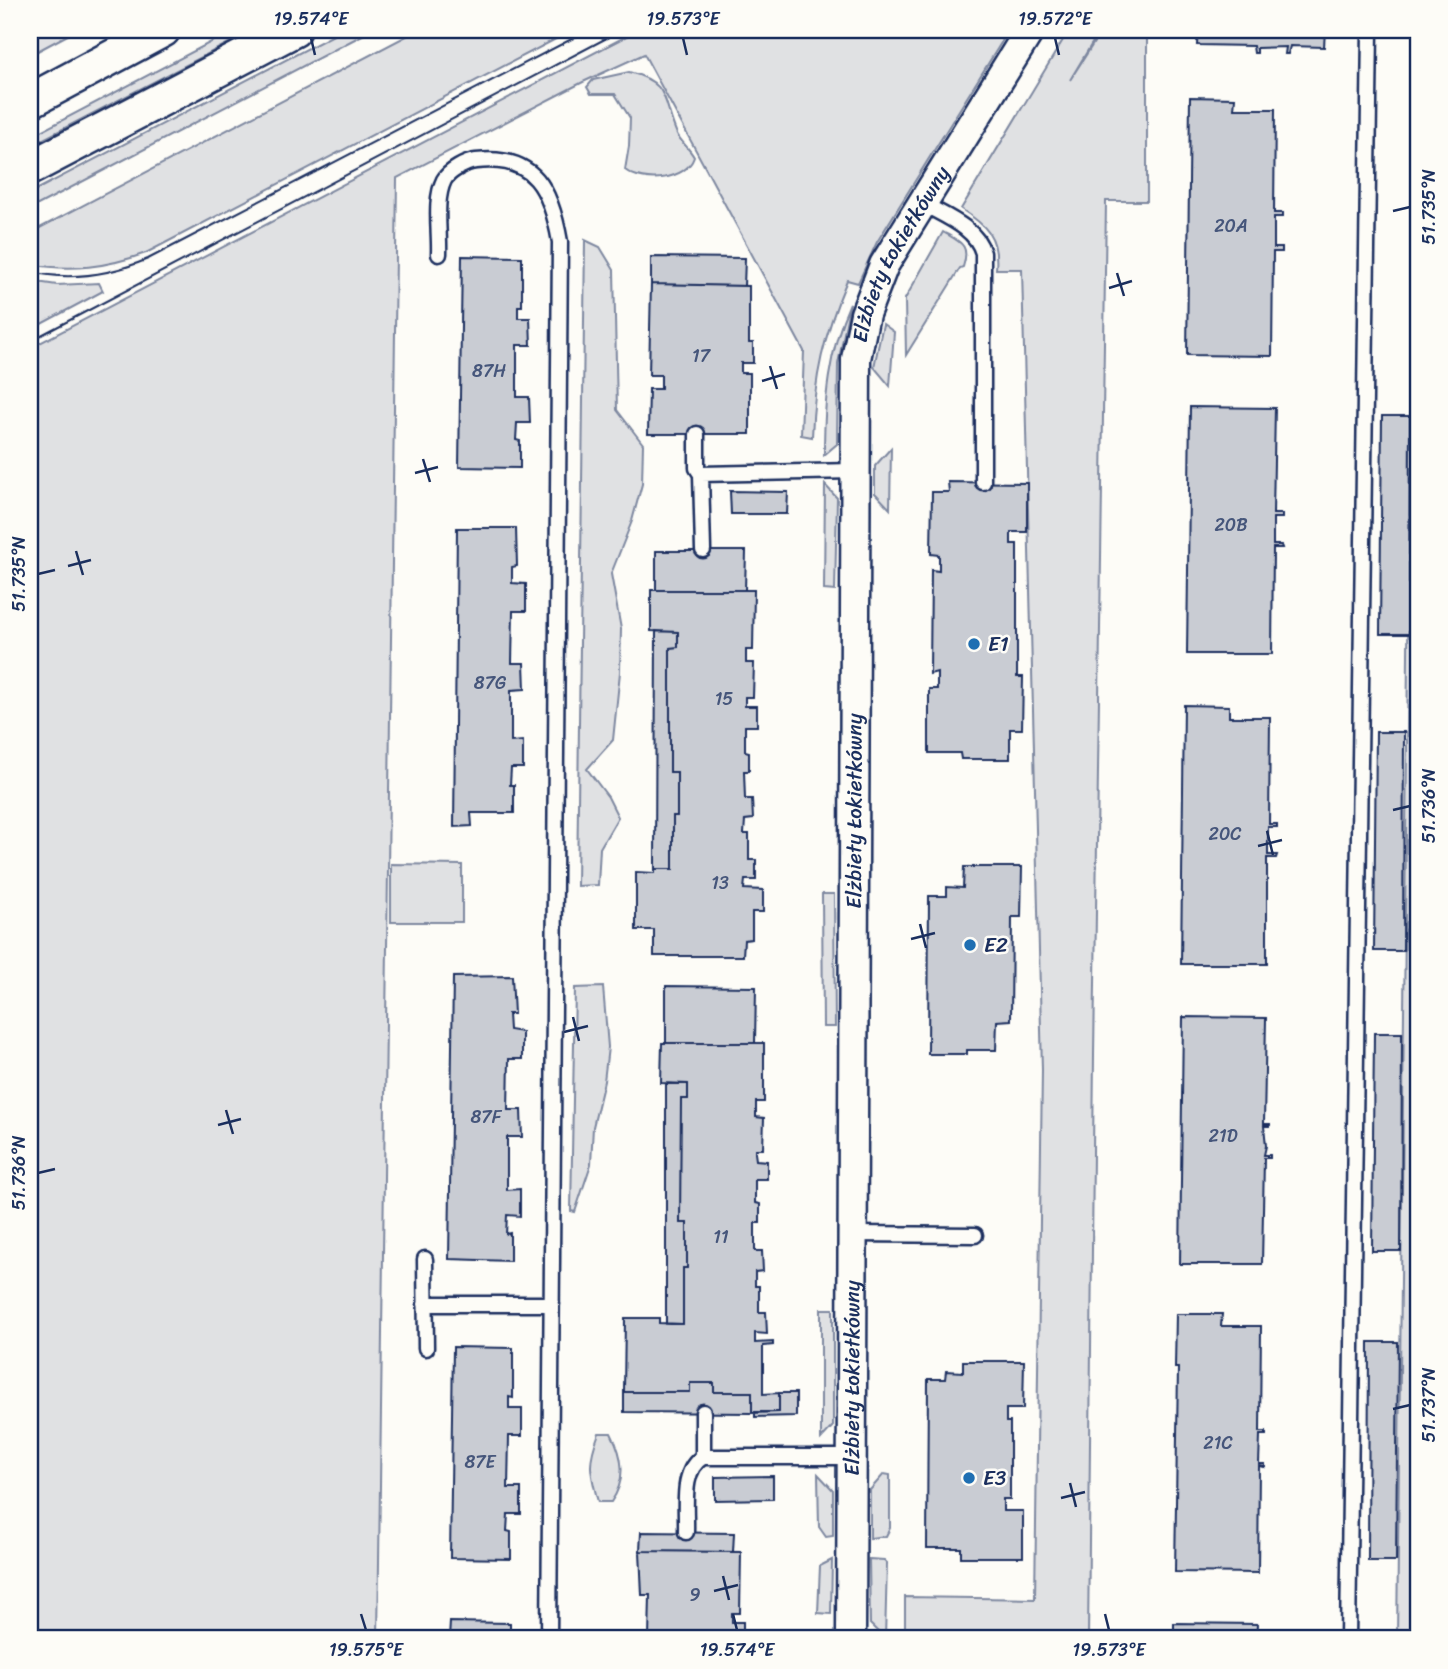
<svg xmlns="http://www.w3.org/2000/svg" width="1448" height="1669" font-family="Sriracha,sans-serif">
<rect width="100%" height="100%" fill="#fdfcf7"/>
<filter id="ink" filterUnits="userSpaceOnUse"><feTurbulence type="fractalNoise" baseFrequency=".0143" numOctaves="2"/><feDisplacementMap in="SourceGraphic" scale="14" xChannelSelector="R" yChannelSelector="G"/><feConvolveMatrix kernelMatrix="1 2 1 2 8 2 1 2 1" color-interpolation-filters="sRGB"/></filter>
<g filter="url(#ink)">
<!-- green -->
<path fill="#e0e1e3" stroke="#7e88a0" stroke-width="2" d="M30 30H77L30 55Z
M234 30H254L30 146V137Z
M343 30H372L30 209V193Z
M418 30H573L146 253C107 267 71 272 30 264V233Z
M638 30H1009L877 242 858 283 847 280C824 335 814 376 812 437L801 435 804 351 644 54 583 82 397 178 378 1639H30V348Z
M1069 30H1100L1070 80 1102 30H1147V201H1106L1094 1055 1088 1639H905V1597L1035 1599 1042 1070 1022 269H996C999 237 986 225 961 209Z
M1415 30H1418V1639H1397Z
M629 72C671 83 662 100 677 134 681 142 689 148 694 157 686 181 643 184 625 170L629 146 630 118 615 94H591L587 87 593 80Z
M943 232C962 243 970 245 963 267L960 268 906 355 905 299Z
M585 240 600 247 614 270 617 410 643 444 642 484 632 521 611 574 621 629 620 672 613 740 587 769 608 797 618 817 600 848 598 885 577 886Z
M30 281 57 285 99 283 103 291 30 330Z
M850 303 838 364 837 444 824 455C824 402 828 352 850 303Z
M883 324 894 332 890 386 874 367Z
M891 448 890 509 875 493V466Z
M825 485 837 498 835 591 824 590Z
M391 864 462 865V922H391Z
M822 894H834L835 1027H823Z
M603 987 608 1047 604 1081 593 1127 591 1164 575 1212 571 1211 575 988Z
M821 1309H833V1426L821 1439Z
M599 1433H611C623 1456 627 1479 611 1502H598C590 1471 587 1464 599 1433Z
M818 1474 833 1490V1536L826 1537 819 1527Z
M884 1474 890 1475V1528L886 1536 870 1538V1490Z
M869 1559 884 1560 887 1563 885 1639 870 1624Z
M832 1560 831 1614 818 1613 820 1566Z"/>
<!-- building -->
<path fill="#c9ccd3" stroke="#1b2f5e" stroke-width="2" d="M1198 30H1325L1324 47 1290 46 1288 54H1285L1286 47 1257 48V53H1254L1253 46 1197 45Z
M1190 97 1235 98 1234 109H1275L1274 213H1283V217H1274V248H1282V252H1273L1272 356 1187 355Z
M462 256 522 257V306H518V318H530L531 345H517V397H529L530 423H517L516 440 520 441V468L459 467Z
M651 257 745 258 744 286 651 284Z
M651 284 749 286V343H753V363H741V373H750V434H648L649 389H661V375H649Z
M1190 407 1275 408 1273 514H1282V518H1273V545H1281L1282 548H1273L1272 654H1187Z
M1382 416H1410L1409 634H1380Z
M948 482 1027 483V532H1011V544H1017V677H1023L1022 729H1010V759H961L960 753H929V689H937V672L930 674 931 570 939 571V555L931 554 932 492H949Z
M730 491 788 492 787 514H731Z
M457 528H516L517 566 512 567V583L526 584V611H513L512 663H524L525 689 511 690V742L523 741V768H511L510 785H514V813H471L472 826 454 827Z
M656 551H746L745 590H656Z
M651 590H754L753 650H746V663H754L753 697H745V706H757V726H745V751L749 752V771H744L745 799H752L753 819 745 820 744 834H749V860H756V880H745L744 889 763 890V912H752V939L744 940 743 956H654V930H636V872L655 873V869H673V816H677V772H670V648L678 647V632L651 631Z
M656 631 678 632V647L670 648V772H677V816H673V869H655Z
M1184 705 1229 706V717H1270L1269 824H1277V827H1268V855H1277L1276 858H1267V964H1181Z
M1376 732H1404L1403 951H1374Z
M964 867H1022L1021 917H1012L1011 1020 997 1021 996 1050H967V1054H928L929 896H947V887L963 888Z
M512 976 514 1014H508L509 1030 522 1032V1059H509L508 1110H521L522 1137H507V1190L520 1189V1216L507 1215 506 1234 510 1233V1261L449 1259 453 977Z
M666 986 756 987 755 1043H666Z
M1183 1017 1266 1018 1264 1124H1270V1126H1264L1266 1146 1264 1155H1270V1158H1264L1262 1264H1180Z
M1374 1033H1402L1401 1251H1372Z
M662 1043H764V1102H756V1117L764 1118 763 1149H755V1153L756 1160 767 1161V1179H755V1203L760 1204V1223H755V1251H762L763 1271 755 1272V1286H759V1312H766L767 1334 755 1333V1343L773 1342V1345L763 1346V1394L779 1393V1412L752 1413V1392H714V1383H690V1392H624L625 1318H659V1323L683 1324V1268H687V1223H680L681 1099H688V1084L661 1083Z
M666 1084H688V1099H681L680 1223H687V1268H683V1324H666Z
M1176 1314H1222L1221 1326H1261L1260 1432H1266V1435H1260L1259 1464H1265V1467L1259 1466 1258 1573 1175 1572 1178 1368H1175Z
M1369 1342H1398L1396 1561H1368Z
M453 1347 513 1348V1398L509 1397V1409H522V1436H509L508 1488H521V1514H508L507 1531 511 1532V1559L450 1558Z
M963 1361H1024L1023 1409H1006V1422H1010V1499H1003V1511H1023V1557H961V1548H927L928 1379H945L946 1371 963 1372Z
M690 1383H714V1392H752V1413L624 1412V1392H690Z
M779 1393H796V1416L755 1417V1412H779Z
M773 1476V1499L715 1500V1477Z
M641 1532 734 1533 733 1552 640 1551Z
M640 1551 741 1552 740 1613H732V1622H743V1639H649L650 1595H642Z
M450 1622 510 1623V1639H449Z
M1174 1623 1257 1624 1256 1639H1174Z"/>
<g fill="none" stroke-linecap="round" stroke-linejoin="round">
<!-- service casing -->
<g stroke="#1b2f5e" stroke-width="19">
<path id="service" d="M922 203C944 216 976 227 983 253V482
M439 254C440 232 434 200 444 180 449 171 466 162 476 161 535 154 551 190 560 242L549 1639
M697 434V468L701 474 855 471
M701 474 703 550
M852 1234 975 1235
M425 1259 426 1348
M425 1304H552
M703 1457V1412
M686 1532C687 1509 680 1470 703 1457H851
M1348 1639 1370 30"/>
</g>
<!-- minor casing -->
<g stroke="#1b2f5e" stroke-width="33">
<g id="minor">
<path id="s1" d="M851 1639 856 359 865 314 884 265 1030 30"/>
</g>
</g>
<!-- tertiary casing -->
<g stroke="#1b2f5e" stroke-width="38">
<path id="tertiary" d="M30 101 163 30
M30 168 294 30"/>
</g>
<!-- service -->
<use href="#service" stroke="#fdfcf7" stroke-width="14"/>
<!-- minor -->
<use href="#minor" stroke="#fdfcf7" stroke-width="28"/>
<!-- tertiary -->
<use href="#tertiary" stroke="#fdfcf7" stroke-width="33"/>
<!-- tram -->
<path stroke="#1b2f5e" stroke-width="2" d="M30 272C71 281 110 275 148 259L589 30
M30 341 622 30"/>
</g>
</g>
<!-- ticks -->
<path fill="none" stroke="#1b2f5e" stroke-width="2.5" d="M311 38 315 55M683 38 687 55M1055 38 1059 55M1393 211 1410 207M1117 273 1124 296M1109 288 1132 281M770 366 777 389M762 381 785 374M423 459 430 482M415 473 438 467M76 551 83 575M68 566 91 560M38 574 55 570M1393 810 1410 806M1267 831 1273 855M1258 846 1282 840M920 924 926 948M911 939 935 933M573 1017 579 1041M564 1032 588 1026M226 1110 233 1134M218 1125 241 1119M38 1173 55 1169M1393 1409 1410 1405M1070 1483 1076 1507M1061 1498 1085 1492M723 1576 729 1600M714 1591 738 1585M361 1614 366 1630M733 1614 737 1630M1105 1614 1109 1630"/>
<!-- markers -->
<g fill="#1f6fb2" stroke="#fdfcf7" stroke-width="2.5">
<circle cx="974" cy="644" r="7"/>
<circle cx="970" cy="945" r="7"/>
<circle cx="969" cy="1478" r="7"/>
</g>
<g text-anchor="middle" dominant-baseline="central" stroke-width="5" stroke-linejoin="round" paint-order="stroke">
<!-- number labels -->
<g font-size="18" fill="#46567b">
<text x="1231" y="226">20A</text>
<text x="701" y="356">17</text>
<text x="489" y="371">87H</text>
<text x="1231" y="525">20B</text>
<text x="490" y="683">87G</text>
<text x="724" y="699">15</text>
<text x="1225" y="834">20C</text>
<text x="720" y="883">13</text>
<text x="486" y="1117">87F</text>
<text x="1223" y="1136">21D</text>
<text x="721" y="1237">11</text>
<text x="1218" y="1443">21C</text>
<text x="480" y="1462">87E</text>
<text x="695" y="1595">9</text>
</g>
<!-- street labels -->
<g font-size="21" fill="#1b2f5e" stroke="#fdfcf7">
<text stroke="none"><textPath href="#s1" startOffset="1395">Elżbiety Łokietkówny</textPath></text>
<text stroke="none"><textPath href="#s1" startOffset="828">Elżbiety Łokietkówny</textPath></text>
<text stroke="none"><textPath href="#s1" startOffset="261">Elżbiety Łokietkówny</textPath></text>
</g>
<!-- poi labels -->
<g font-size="21" fill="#1b2f5e" stroke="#fdfcf7" text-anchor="start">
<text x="988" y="644">E1</text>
<text x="984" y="945">E2</text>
<text x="983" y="1478">E3</text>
</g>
</g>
<!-- margin -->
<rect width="1448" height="1669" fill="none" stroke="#fdfcf7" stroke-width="77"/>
<rect x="38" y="38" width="1372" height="1592" fill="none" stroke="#1b2f5e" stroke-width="2.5"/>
<g font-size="18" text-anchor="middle" fill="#1b2f5e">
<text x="311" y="25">19.574°E</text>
<text x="683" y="25">19.573°E</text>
<text x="1055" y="25">19.572°E</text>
<text transform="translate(1429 207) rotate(-90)" y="6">51.735°N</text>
<text transform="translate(19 574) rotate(-90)" y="6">51.735°N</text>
<text transform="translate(1429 806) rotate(-90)" y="6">51.736°N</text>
<text transform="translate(19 1173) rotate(-90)" y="6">51.736°N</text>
<text transform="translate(1429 1405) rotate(-90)" y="6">51.737°N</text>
<text x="366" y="1656">19.575°E</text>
<text x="737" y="1656">19.574°E</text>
<text x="1109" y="1656">19.573°E</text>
</g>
</svg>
